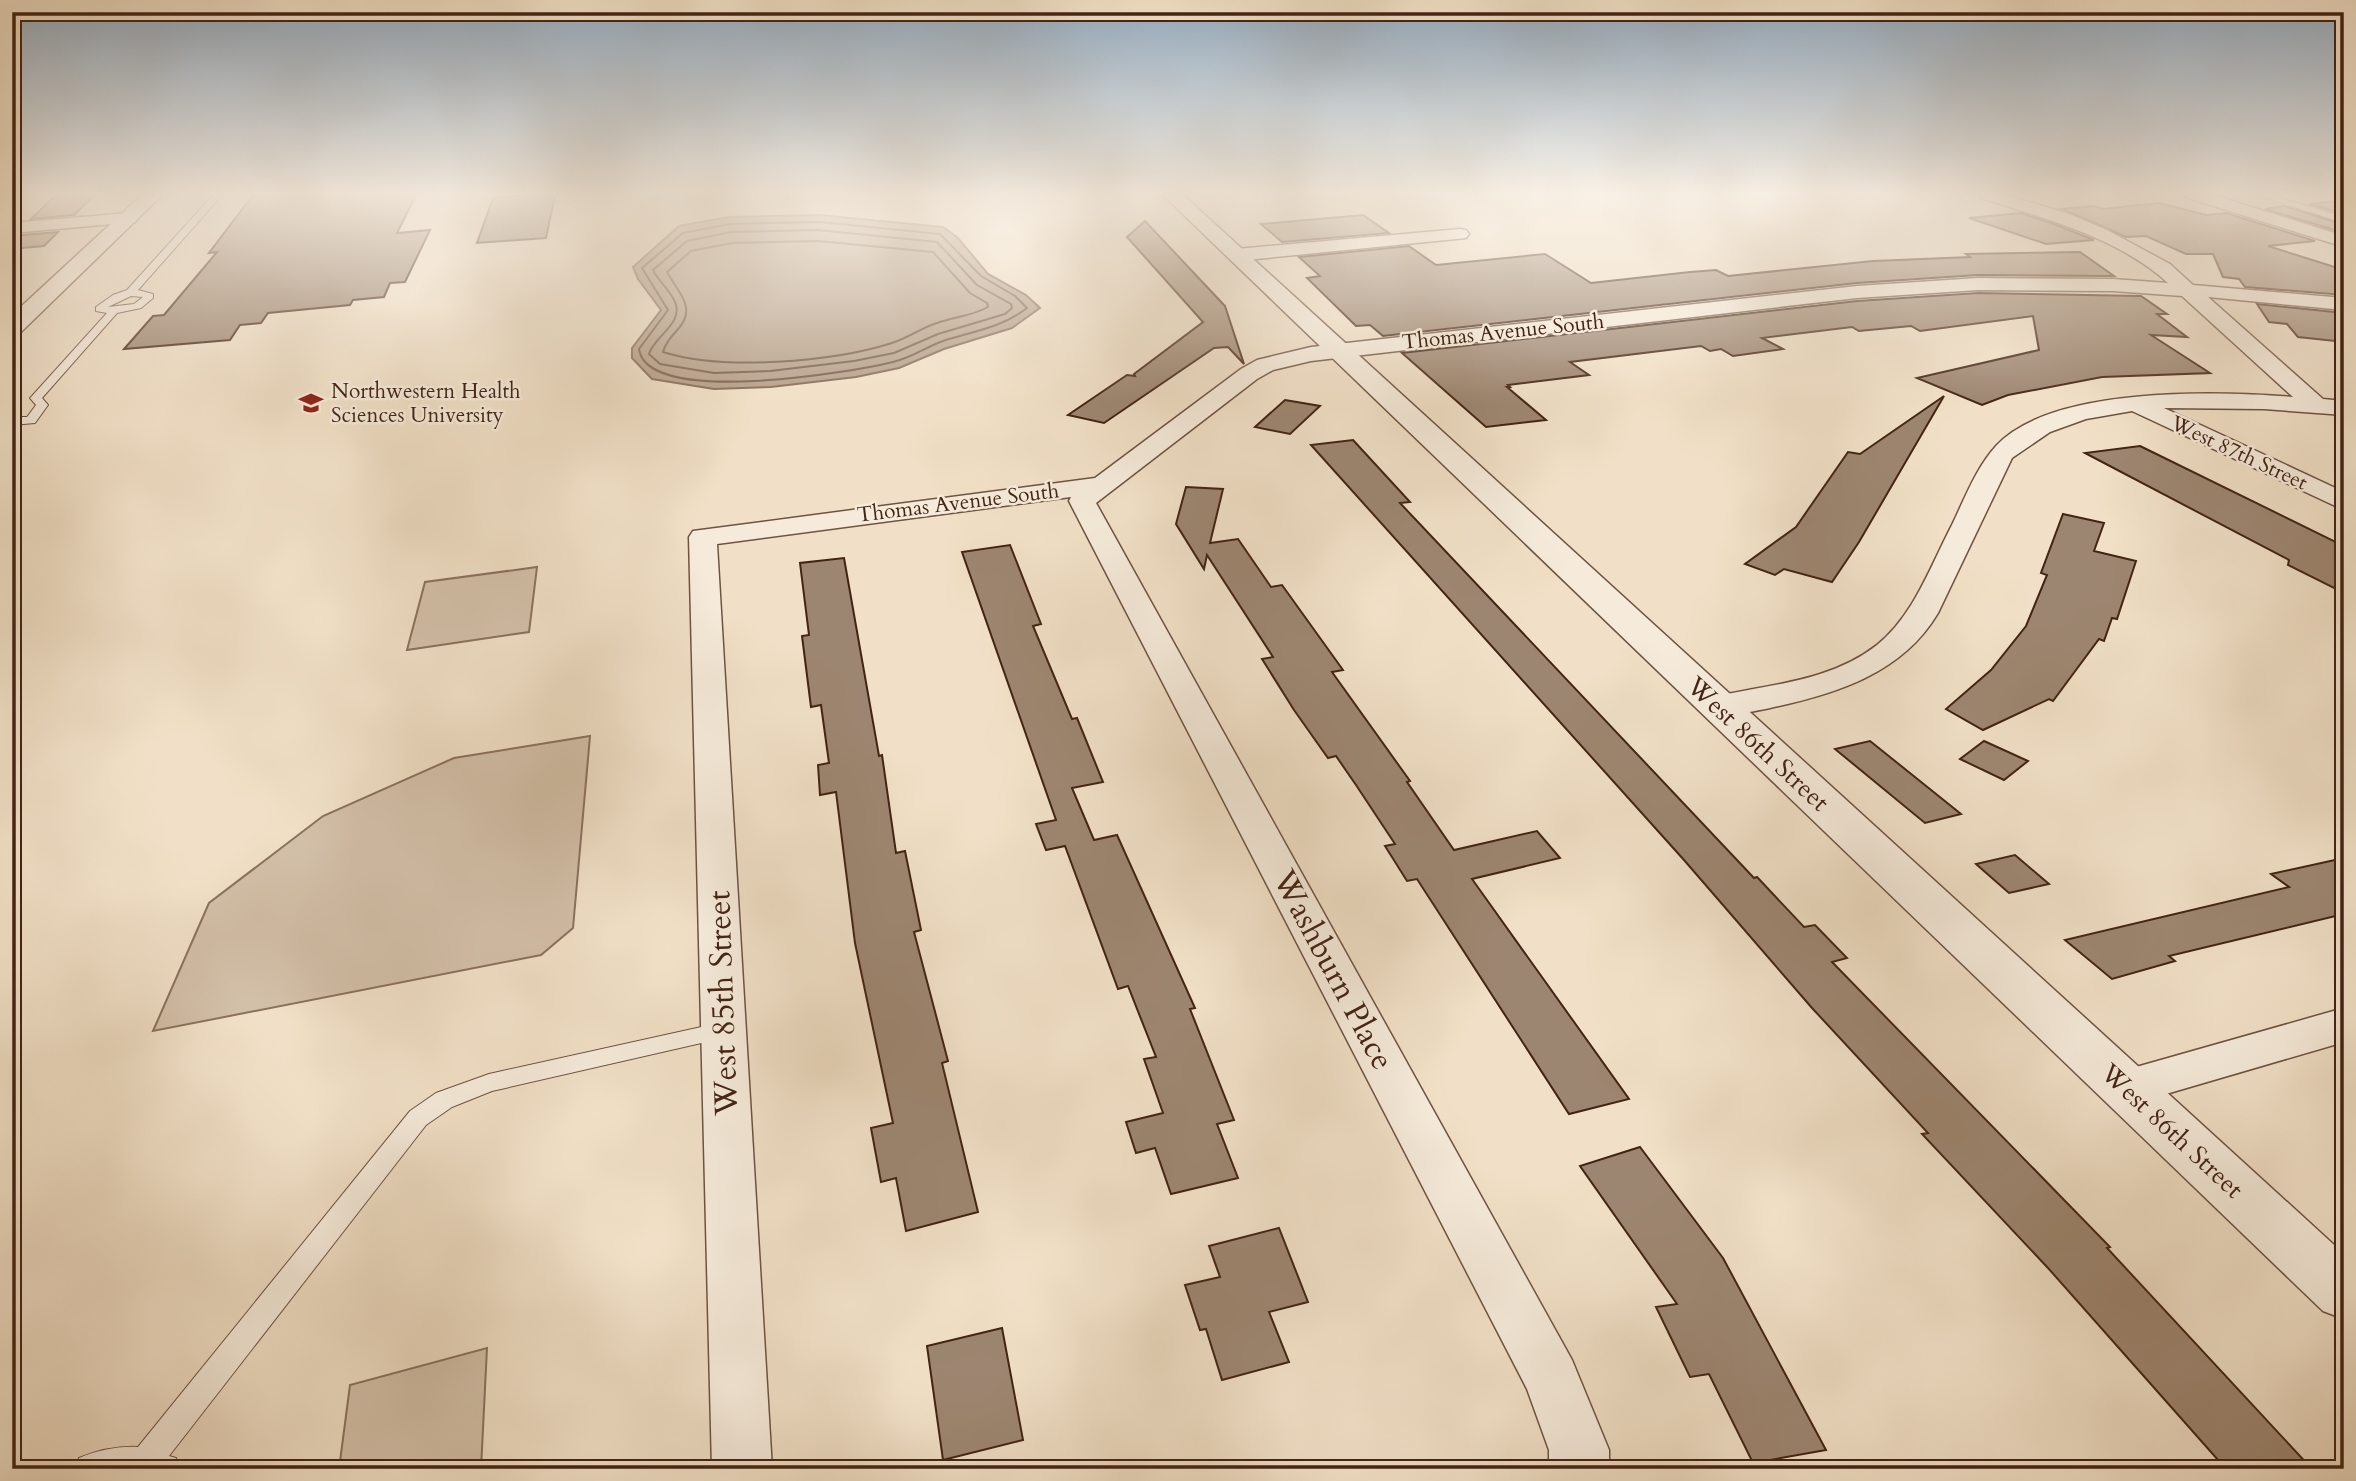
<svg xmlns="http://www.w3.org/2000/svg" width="2356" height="1481" font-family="Cardo,serif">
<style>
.green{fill:#d3c0a9;stroke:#8a725e;stroke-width:2}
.water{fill:#b6a08a;stroke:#886e5b;stroke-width:2}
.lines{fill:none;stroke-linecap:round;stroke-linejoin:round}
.shore{stroke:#7c624f;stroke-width:2}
.building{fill:#9d8671;stroke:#422414;stroke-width:2}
.service-casing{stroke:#6e5341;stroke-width:2}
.minor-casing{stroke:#6e5341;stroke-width:3}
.tertiary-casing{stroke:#6e5341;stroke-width:3}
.service{fill:#f6ebdb;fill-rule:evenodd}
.minor{fill:#f6ebdb;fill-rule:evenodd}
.tertiary{fill:#f6ebdb;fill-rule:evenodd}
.labels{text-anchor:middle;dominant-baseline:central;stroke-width:5;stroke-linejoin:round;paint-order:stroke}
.far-street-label{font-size:21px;fill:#422414;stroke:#f6ebdb}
.far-poi-label{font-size:21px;fill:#422414;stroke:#f6ebdb;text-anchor:start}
.street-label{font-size:26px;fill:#422414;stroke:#f6ebdb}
.near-street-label{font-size:32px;fill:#422414;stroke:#f6ebdb}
</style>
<rect width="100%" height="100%" fill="#f1e0c7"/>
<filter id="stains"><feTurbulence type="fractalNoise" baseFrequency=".00286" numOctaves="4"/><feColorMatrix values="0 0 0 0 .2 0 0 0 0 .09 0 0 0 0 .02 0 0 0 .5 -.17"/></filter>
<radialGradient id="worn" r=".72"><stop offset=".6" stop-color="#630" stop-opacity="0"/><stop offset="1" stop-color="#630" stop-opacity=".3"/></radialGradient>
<!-- green -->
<g class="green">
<polygon points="537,567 529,632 407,650 425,582"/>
<polygon points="590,736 573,928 541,955 153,1031 209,903 323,816 454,758"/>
<polygon points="487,1348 481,1469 339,1469 350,1385"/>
</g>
<!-- water -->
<polygon class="water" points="819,215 943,227 958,238 988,274 1026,295 1040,308 1012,328 944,349 899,368 856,377 771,387 714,389 652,379 632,358 632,348 661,310 638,279 633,267 679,226 729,217"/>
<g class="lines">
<!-- shore -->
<g class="shore">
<path d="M819,222L940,234L981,276L1015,296L1027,308C1001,328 974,331 943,341C926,347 911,358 893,362C853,372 647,407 639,349L668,310L642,268L683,233L730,224Z"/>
<path d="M818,230L937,242L977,285L1011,304L1012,308L1005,314L938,334L894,353L854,361L770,371L714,373L660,364L649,354C654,336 684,324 675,302C670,290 659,282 653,270L687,241L731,232Z"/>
<path d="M818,241L933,252L970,293L987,303L988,307C972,316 954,317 937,323C921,328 908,338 892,343C832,362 723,371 663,352C666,342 672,336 679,328C697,307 677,291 667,272L691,251L732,243Z"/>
</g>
</g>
<!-- building -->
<g class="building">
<polygon points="56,195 94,195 74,215 31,219"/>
<polygon points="253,195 416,195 397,233 430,230 405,282 390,283 384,297 353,300 350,305 268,313 261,323 240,325 230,340 124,349 153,316 164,315 217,252 209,253"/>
<polygon points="531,195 555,195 546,238 477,243 493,198"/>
<polygon points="2344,200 2344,214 2309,204"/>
<polygon points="2159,203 2207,215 2226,213 2315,241 2268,246 2344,270 2344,295 2245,287 2239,279 2223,277 2213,254 2186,254 2146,236 2126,237 2062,209 2094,206 2103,209"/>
<polygon points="2284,206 2344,225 2344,233 2265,209"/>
<polygon points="2021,213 2054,224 2094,240 2046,244 1969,218"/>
<polygon points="1363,215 1389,233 1282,242 1261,224"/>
<polygon points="1145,221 1225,306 1244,364 1228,347 1214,348 1104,423 1068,415 1127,375 1135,376 1134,374 1203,322 1127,237"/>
<polygon points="58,232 44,246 12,249 13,236"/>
<polygon points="1409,246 1436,265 1545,254 1591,283 1690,272 1716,270 1728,276 1873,261 1970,257 1966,254 2080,252 2114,276 1978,275 1857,283 1383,336 1370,325 1356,326 1307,278 1320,276 1299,257"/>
<polygon points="1978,293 2141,296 2167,314 2157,314 2187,337 2151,335 2210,373 2102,377 2008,395 1982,405 1917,378 2039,350 2033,316 1920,331 1911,326 1859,331 1852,327 1762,338 1783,349 1733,356 1721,349 1710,351 1701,346 1570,362 1589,375 1508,385 1510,387 1507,387 1546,420 1486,427 1402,353 1857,301"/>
<polygon points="2257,304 2344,313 2344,342 2298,337 2287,324 2269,322"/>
<polygon points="1944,396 1859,542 1832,582 1784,569 1775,575 1745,564 1796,527 1848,452 1860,454"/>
<polygon points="1285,400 1320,406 1290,434 1255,427"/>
<polygon points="1353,440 1410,502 1400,503 1754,878 1757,877 1804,927 1815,925 1847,958 1832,962 2110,1247 2107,1248 2312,1469 2226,1469 2048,1268 1922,1134 1928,1133 1812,1008 1684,860 1311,445"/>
<polygon points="2140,446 2344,546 2344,593 2288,565 2289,560 2085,453"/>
<polygon points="1186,487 1223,489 1210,543 1238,539 1271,587 1282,585 1343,670 1332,672 1410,781 1407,782 1454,850 1537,831 1560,858 1472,879 1629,1099 1569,1114 1417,879 1407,881 1385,846 1395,844 1356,785 1336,756 1328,758 1294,710 1262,659 1273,657 1207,555 1204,569 1176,524"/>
<polygon points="2063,514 2104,523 2094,551 2136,561 2117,619 2112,618 2104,641 2099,639 2053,701 2049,699 1983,730 1946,709 1991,670 2026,626 2047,575 2041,573"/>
<polygon points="1010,545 1041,624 1033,626 1072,719 1077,718 1103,782 1072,788 1094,840 1117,835 1195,1008 1190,1009 1234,1120 1217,1124 1238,1178 1171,1194 1155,1148 1136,1153 1126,1122 1163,1113 1144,1059 1156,1057 1128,986 1118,989 1065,846 1046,850 1036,824 1056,820 962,552"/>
<polygon points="844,558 879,756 882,755 896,853 905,851 921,930 914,932 948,1061 942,1063 978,1212 906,1231 896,1178 881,1182 871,1128 893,1123 855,943 836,792 820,795 818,765 829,763 821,705 811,707 802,636 809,635 800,563"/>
<polygon points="1870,741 1961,814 1925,823 1835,749"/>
<polygon points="1984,741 2028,761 2004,780 1960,759"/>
<polygon points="2015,855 2049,884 2009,893 1976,864"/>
<polygon points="2344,858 2344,914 2169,956 2175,961 2112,979 2065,940 2289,887 2271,874"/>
<polygon points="1640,1147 1723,1258 1826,1450 1753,1463 1709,1374 1690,1377 1656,1307 1677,1304 1580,1166"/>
<polygon points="1279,1228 1308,1302 1269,1312 1289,1362 1222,1380 1206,1329 1200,1330 1185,1285 1220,1277 1209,1246"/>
<polygon points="1002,1328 1023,1440 943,1460 927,1346"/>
</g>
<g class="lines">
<!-- service casing -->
<g class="service-casing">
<g id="service">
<path d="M213,195H222L138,290L153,294V298L141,308L117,313L42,398L48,405L35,423L12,425V417H27L36,405L30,398L32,396L107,313L96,311V307L113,295L127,290ZM131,296L143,297L134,304L108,307Z"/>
<polygon points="2257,195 2271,195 2344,217 2344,223"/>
<path d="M724,1022L732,1024L735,1030L732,1036L492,1091L452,1107L426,1125L169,1456L176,1458L180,1469H75L79,1458C99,1450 117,1446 138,1447L410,1111L436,1093L489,1074Z"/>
</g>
</g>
<!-- minor casing -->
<g class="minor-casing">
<g id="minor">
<path d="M1979,195H2006L2069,214L2107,230L2170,264L2193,285L2344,298V310L2208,297L2323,399L2344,401V415L2264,409L2164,408L2344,492V510L2132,411L2086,419L2050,432L2012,458L1938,613C1902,674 1835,694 1770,708C1749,712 1726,718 1706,713L1701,706L1706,699C1764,684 1827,684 1877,645C1914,615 1930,567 1952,525C1965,498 1976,468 1996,446C2051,386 2217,391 2293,397L2182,296L2113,291L1978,290L1857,298L1311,361L1273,370L1257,379L1096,503L1572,1360L1609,1450V1469H1549V1450L1527,1389L1069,501L1071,497L717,544L772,1469H712L689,537L693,531L1095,478L1241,369L1257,360L1311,347L1857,286L1978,278L2113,279L2168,283C2119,238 2044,218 1981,198Z"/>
<polygon points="2186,195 2213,195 2344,236 2344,247 2188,198"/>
<polygon points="129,213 135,214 138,218 135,222 12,233 12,223"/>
<polygon points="1460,229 1466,230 1469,234 1466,238 1236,261 1227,255 1236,249"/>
<polygon points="2344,1008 2344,1042 2125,1106 2108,1101 2102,1088 2108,1075"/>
</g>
</g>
<!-- tertiary casing -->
<g class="tertiary-casing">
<g id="tertiary">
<polygon points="142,195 162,195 20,333 12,335 12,315"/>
<polygon points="1163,195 1183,195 2344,1254 2344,1319 2323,1311"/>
</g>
</g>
<!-- service -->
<use href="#service" class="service"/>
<!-- minor -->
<use href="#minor" class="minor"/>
<!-- tertiary -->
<use href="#tertiary" class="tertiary"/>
</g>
<!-- sky -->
<linearGradient id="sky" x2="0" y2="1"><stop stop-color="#94acc2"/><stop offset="0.48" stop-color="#f9f1e6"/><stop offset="1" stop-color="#f9f1e6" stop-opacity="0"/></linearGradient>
<rect width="2356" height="403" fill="url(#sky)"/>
<!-- icons -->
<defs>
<g id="university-bare" transform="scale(1.89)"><path d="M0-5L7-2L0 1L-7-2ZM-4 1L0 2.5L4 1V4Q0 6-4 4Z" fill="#8f2418" stroke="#f6ebdb" stroke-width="2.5" paint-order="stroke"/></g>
</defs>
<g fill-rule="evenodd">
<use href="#university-bare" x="311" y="403"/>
</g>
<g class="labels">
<!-- far-street labels -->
<g class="far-street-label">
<text transform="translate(1503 332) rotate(-6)">Thomas Avenue South</text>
<text transform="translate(2239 453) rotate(25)">West 87th Street</text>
<text transform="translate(958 503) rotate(-7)">Thomas Avenue South</text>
</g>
<!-- far-poi labels -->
<g class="far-poi-label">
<text x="331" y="391">Northwestern Health<tspan x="331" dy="24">Sciences University</tspan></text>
</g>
<!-- street labels -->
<g class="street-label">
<text transform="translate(1758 744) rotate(43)">West 86th Street</text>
<text transform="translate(2172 1131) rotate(43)">West 86th Street</text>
</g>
<!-- near-street labels -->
<g class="near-street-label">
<text transform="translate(1333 970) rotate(62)">Washburn Place</text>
<text transform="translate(723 1003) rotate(-92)">West 85th Street</text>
</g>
</g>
<!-- margin -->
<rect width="2356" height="1481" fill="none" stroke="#f1e0c7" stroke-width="42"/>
<rect x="14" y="14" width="2328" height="1453" fill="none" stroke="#422414" stroke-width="3.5"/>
<rect x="21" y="21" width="2314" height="1439" fill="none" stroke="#422414" stroke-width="2"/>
<rect width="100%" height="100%" filter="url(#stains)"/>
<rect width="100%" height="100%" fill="url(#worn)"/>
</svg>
